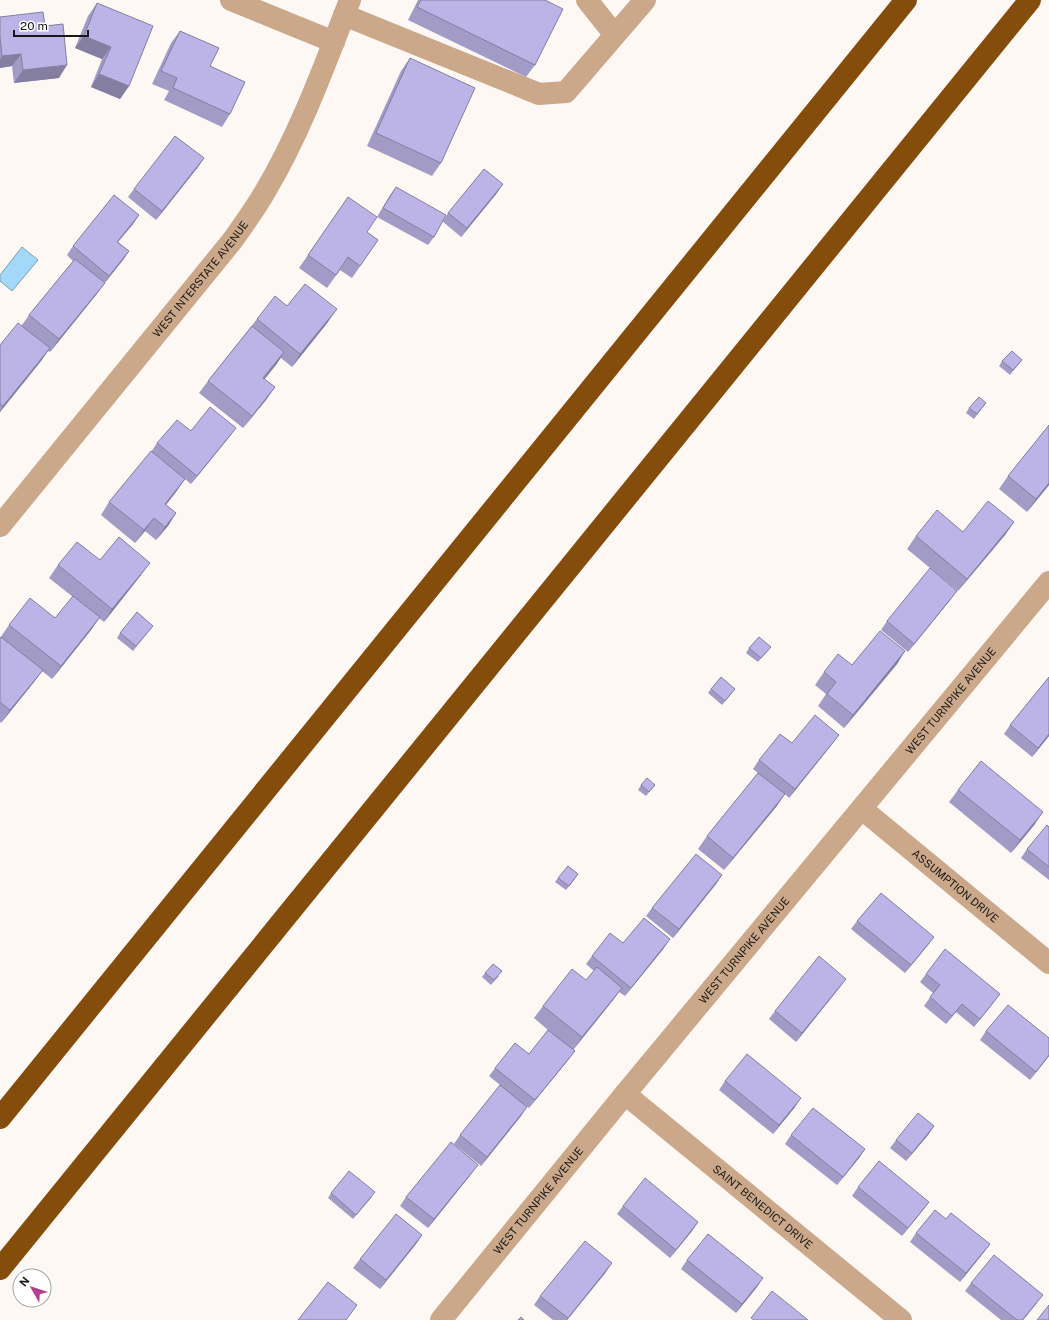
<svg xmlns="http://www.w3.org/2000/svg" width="1049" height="1320" font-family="'Public Sans',sans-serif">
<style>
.water{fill:#a4d8f9;stroke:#7b9eb5}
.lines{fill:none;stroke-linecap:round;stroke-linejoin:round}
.minor{stroke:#cba88a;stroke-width:22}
.highway{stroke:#854d0c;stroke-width:22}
.wall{fill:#a29bc6}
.shaded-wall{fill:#847ea1}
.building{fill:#bcb4e6;stroke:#847ea1}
.labels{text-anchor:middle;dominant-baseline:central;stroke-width:3.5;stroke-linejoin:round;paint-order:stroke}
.street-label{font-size:11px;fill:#1a1816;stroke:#fff}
</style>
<rect width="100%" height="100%" fill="#fef8f5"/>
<!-- water -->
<polygon class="water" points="22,247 38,260 12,291 0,281 0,275"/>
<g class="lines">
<!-- minor -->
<g class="minor">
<polyline points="231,0 334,42"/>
<polyline points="587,0 614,34"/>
<polyline points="344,15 539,94 566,92 645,0"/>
<path id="s1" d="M0,526L232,241C244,224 256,208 266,190C301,131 325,64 350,0"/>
<path id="s2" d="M862,809L1049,963"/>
<path id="s3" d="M625,1094L901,1320"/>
<path id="s4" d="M441,1320L625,1094L1049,582"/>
</g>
<!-- highway -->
<g class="highway">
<polyline points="0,1118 906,0"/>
<polyline points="0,1269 1030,0"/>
</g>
</g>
<!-- wall -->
<g class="wall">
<polygon points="418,0 545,0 535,65 526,77 408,20"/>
<polygon points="97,3 129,86 120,99 91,87 102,59 75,48 88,16"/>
<polygon points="0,17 45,26 59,78 14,83 12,66 0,68"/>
<polygon points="180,31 210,66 230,114 222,127 164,100 169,91 152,84 171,43"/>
<polygon points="410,58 441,163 432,176 367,146 401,71"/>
<polygon points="204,158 198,167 156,220 128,197 134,189"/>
<polygon points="396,187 443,221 448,213 497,193 461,237 442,221 434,237 428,245 377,217 390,195"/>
<polygon points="348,197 367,232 378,240 352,278 340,270 327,288 299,268"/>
<polygon points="139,215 133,224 118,242 129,251 123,260 103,285 96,295 50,352 48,351 41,361 0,412 0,345 22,325 29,315 73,261 67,255 73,246"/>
<polygon points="287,306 328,322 292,367 281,358 264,379 275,387 266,400 243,428 199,393 208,381 250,328 257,319"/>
<polygon points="1022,360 1010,375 999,366 1002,361"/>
<polygon points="986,403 974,419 966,413 969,408"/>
<polygon points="1049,425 1049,485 1027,512 999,489 1008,476"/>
<polygon points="236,428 230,436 191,484 185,479 176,492 166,505 176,513 168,526 156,540 145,531 135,543 101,515 109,502 151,452 157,443 191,431"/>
<polygon points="1014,522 1005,535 958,591 907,549 916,536 963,532"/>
<polygon points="100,560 141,575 104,622 99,618 91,630 52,679 42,671 34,682 1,723 0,722 0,638 9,625 55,618 73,597 49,578 58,565"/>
<polygon points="951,599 908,652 881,630 887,621"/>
<polygon points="153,626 133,651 117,638 120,633"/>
<polygon points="771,647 758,662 746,653 749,648"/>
<polygon points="905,651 897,664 844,728 818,706 826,694 815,685 824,672"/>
<polygon points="1049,677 1049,736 1032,757 1004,734 1010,725"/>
<polygon points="711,689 732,693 722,705 708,693"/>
<polygon points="792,743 833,743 789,798 785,794 776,807 724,870 698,849 707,836 758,773 753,769 759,760"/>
<polygon points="641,785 655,785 646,796 638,790"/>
<polygon points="958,790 1035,824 1011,853 949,802"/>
<polygon points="1049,827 1049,880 1021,858 1027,849"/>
<polygon points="722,875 716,884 673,938 646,916 652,908"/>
<polygon points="558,878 575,879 566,890 555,882"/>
<polygon points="857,921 928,945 905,973 851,929"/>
<polygon points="623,943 664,948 625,996 619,992 613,1000 573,1050 569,1059 529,1108 522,1103 521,1116 481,1166 454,1144 460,1135 500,1085 489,1076 495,1068 529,1054 548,1030 534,1018 543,1006 586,980 594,971 586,964 592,956"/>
<polygon points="485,973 499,976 491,985 482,977"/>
<polygon points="926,974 994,1002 974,1027 956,1012 946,1024 924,1006 933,993 920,982"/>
<polygon points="840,987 796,1042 769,1019 775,1011"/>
<polygon points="986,1031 1049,1056 1030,1080 980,1040"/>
<polygon points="725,1081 795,1107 773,1134 719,1090"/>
<polygon points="934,1126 928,1135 906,1161 890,1148 896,1140"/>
<polygon points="791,1135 865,1149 859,1158 837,1185 785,1144"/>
<polygon points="472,1173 428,1228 400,1206 406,1197"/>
<polygon points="858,1187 929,1202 923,1210 902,1236 852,1196"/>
<polygon points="331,1193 372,1197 353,1219 328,1198"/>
<polygon points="623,1206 698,1222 692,1231 670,1258 617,1214"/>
<polygon points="946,1219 990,1244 984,1252 960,1282 910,1242 916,1233"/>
<polygon points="422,1235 416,1244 380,1289 353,1268 360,1259"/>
<polygon points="687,1260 757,1287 736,1313 681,1269"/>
<polygon points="606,1272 567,1320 553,1320 534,1305 540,1296"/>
<polygon points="971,1283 1037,1303 1023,1320 1001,1320 965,1291"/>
</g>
<!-- shaded-wall -->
<g class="shaded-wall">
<polygon points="84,36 111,47 102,59 75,48"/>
<polygon points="21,54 12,66 0,68 0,59 2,56"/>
<polygon points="67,65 59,78 14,83 23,70"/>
<polygon points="99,74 129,86 120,99 91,87"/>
<polygon points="204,158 198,167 156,220 162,211"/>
<polygon points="503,184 497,193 461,237 467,228"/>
<polygon points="139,215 133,224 111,250 117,242"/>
<polygon points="129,251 123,260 103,285 109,276"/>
<polygon points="105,283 96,295 50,352 59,339"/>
<polygon points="337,309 328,322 292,367 300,354"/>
<polygon points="50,348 41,361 0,412 0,411 3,406"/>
<polygon points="284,352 276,365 255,391 263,378"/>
<polygon points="275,387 266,400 243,428 252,416"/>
<polygon points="236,428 230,436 191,484 197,476"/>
<polygon points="185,479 176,492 156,517 165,504"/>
<polygon points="1049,483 1049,485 1027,512 1036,499"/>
<polygon points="176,513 168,526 156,540 165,527"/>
<polygon points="154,518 145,531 135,543 144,530"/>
<polygon points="1014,522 1005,535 958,591 967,579"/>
<polygon points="150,563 141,575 104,622 112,609"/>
<polygon points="957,591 951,599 908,652 914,644"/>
<polygon points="100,617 91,630 52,679 61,666"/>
<polygon points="905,651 897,664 844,728 853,715"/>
<polygon points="43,670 34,682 1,723 10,710"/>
<polygon points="1049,734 1049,736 1032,757 1038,748"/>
<polygon points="839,735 833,743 789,798 795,789"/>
<polygon points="785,794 776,807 724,870 733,858"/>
<polygon points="1043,812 1035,824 1011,853 1020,840"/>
<polygon points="722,875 716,884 673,938 679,929"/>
<polygon points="934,937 928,945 905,973 911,965"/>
<polygon points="670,939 664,948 625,996 631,988"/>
<polygon points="846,979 840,987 796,1042 802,1033"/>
<polygon points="622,988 613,1000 573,1050 582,1037"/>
<polygon points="1000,994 994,1002 974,1027 980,1019"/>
<polygon points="962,1004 956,1012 946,1024 952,1016"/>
<polygon points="575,1051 569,1059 529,1108 535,1100"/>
<polygon points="1049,1055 1049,1056 1030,1080 1036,1072"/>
<polygon points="801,1098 795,1107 773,1134 779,1125"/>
<polygon points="527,1107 521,1116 481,1166 487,1157"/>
<polygon points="934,1126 928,1135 906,1161 912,1153"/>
<polygon points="865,1149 859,1158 837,1185 843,1177"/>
<polygon points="478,1165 472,1173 428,1228 434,1219"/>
<polygon points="929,1202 923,1210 902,1236 908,1228"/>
<polygon points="698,1222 692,1231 670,1258 676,1250"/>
<polygon points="422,1235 416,1244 380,1289 386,1280"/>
<polygon points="990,1244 984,1252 960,1282 966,1273"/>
<polygon points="612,1263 606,1272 567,1320 566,1320"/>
<polygon points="763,1278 757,1287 736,1313 742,1304"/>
<polygon points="1043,1295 1023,1320 1022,1320"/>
</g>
<!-- building -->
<g class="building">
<polygon points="421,0 545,0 563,9 535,65 417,7"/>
<polygon points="97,3 153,26 129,86 99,74 111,47 84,36"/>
<polygon points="43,12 45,26 63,24 67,65 23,70 21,54 2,56 0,36 0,17"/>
<polygon points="180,31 219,48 210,66 245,82 230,114 173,88 177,78 161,71"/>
<polygon points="410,58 475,88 441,163 376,133"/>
<polygon points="175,136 204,158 162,211 134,189"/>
<polygon points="484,169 503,184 467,228 448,213"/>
<polygon points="396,187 446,215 434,237 383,208"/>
<polygon points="114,195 139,215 117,242 129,251 109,276 73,246"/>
<polygon points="348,197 377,217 367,232 378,240 360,266 348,257 336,275 308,255"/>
<polygon points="75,259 105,283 59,339 29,315"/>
<polygon points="305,284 337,309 300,354 257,319 275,296 287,306"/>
<polygon points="18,323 50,348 3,406 0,404 0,345"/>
<polygon points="252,326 284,352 263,378 275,387 252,416 208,381"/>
<polygon points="1012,351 1022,360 1013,370 1002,361"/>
<polygon points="979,397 986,403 977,414 969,408"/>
<polygon points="210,407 236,428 197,476 157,443 177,420 191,431"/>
<polygon points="1049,425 1049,483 1036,499 1008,476"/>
<polygon points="151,451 185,479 165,504 176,513 165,527 154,518 144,530 109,502"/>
<polygon points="988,501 1014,522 967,579 916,536 937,510 963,532"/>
<polygon points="119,537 150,563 112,609 58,565 77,542 100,560"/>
<polygon points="930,568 957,591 914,644 887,621"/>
<polygon points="73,596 100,617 61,666 9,625 30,598 55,618"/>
<polygon points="137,612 153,626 136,646 120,633"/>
<polygon points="880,631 905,651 853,715 827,694 836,682 824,672 838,654 852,665"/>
<polygon points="1,637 43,670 10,710 0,702 0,638"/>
<polygon points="759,637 771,647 761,658 749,648"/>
<polygon points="721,677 735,689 725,701 711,689"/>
<polygon points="1049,677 1049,734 1038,748 1010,725"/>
<polygon points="815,715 839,735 795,789 759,760 780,734 792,743"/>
<polygon points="981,761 1043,812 1020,840 958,790"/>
<polygon points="758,773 785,794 733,858 707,836"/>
<polygon points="647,778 655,785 649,792 641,785"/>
<polygon points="1047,825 1049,827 1049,867 1027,849"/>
<polygon points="696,854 722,875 679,929 652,908"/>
<polygon points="568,866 578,874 569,886 558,878"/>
<polygon points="881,893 934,937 911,965 857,921"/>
<polygon points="644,918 670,939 631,988 592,956 610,933 623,943"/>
<polygon points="945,949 1000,994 980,1019 962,1004 952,1016 930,997 940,985 926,974"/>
<polygon points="819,956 846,979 802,1033 775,1011"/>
<polygon points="493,964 502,971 494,980 485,973"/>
<polygon points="597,967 622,988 582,1037 543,1006 572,969 586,980"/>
<polygon points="1008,1005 1049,1038 1049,1055 1036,1072 986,1031"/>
<polygon points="548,1030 575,1051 535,1100 495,1068 515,1043 529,1054"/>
<polygon points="747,1054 801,1098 779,1125 725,1081"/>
<polygon points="500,1085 527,1107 487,1157 460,1135"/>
<polygon points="813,1108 865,1149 843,1177 791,1135"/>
<polygon points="918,1113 934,1126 912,1153 896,1140"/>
<polygon points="451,1142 478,1165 434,1219 406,1197"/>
<polygon points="879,1161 929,1202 908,1228 858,1187"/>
<polygon points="349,1171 375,1192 356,1215 331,1193"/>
<polygon points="645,1178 698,1222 676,1250 623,1206"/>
<polygon points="935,1210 946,1219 951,1213 990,1244 966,1273 916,1233"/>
<polygon points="396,1214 422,1235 386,1280 360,1259"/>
<polygon points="708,1234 763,1278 742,1304 687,1260"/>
<polygon points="585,1241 612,1263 568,1318 540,1296"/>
<polygon points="994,1255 1043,1295 1022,1320 1017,1320 971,1283"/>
<polygon points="328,1282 357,1305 346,1320 298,1320"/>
<polygon points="772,1291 808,1320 754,1320 751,1318"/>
<polygon points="1049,1305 1049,1320 1037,1320"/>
<polygon points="521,1317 524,1320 518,1320"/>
</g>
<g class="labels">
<!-- street labels -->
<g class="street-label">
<text stroke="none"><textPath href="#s1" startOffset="318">WEST INTERSTATE AVENUE</textPath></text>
<text stroke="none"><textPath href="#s4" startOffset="802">WEST TURNPIKE AVENUE</textPath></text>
<text stroke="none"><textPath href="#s2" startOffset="121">ASSUMPTION DRIVE</textPath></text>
<text stroke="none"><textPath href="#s4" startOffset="478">WEST TURNPIKE AVENUE</textPath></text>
<text stroke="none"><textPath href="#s4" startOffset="154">WEST TURNPIKE AVENUE</textPath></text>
<text stroke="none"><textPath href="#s3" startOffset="178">SAINT BENEDICT DRIVE</textPath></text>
</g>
</g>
<!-- north arrow -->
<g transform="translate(32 1288) rotate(309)"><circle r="19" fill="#ffffff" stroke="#a3a3a2"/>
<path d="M0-3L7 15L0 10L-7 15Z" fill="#b53c90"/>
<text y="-6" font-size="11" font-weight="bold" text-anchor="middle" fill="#1a1816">N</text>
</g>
<!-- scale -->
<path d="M14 30v6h74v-6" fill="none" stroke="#1a1816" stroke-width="2"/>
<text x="20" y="30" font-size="12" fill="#1a1816" stroke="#ffffff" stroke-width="3" paint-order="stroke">20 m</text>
</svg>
